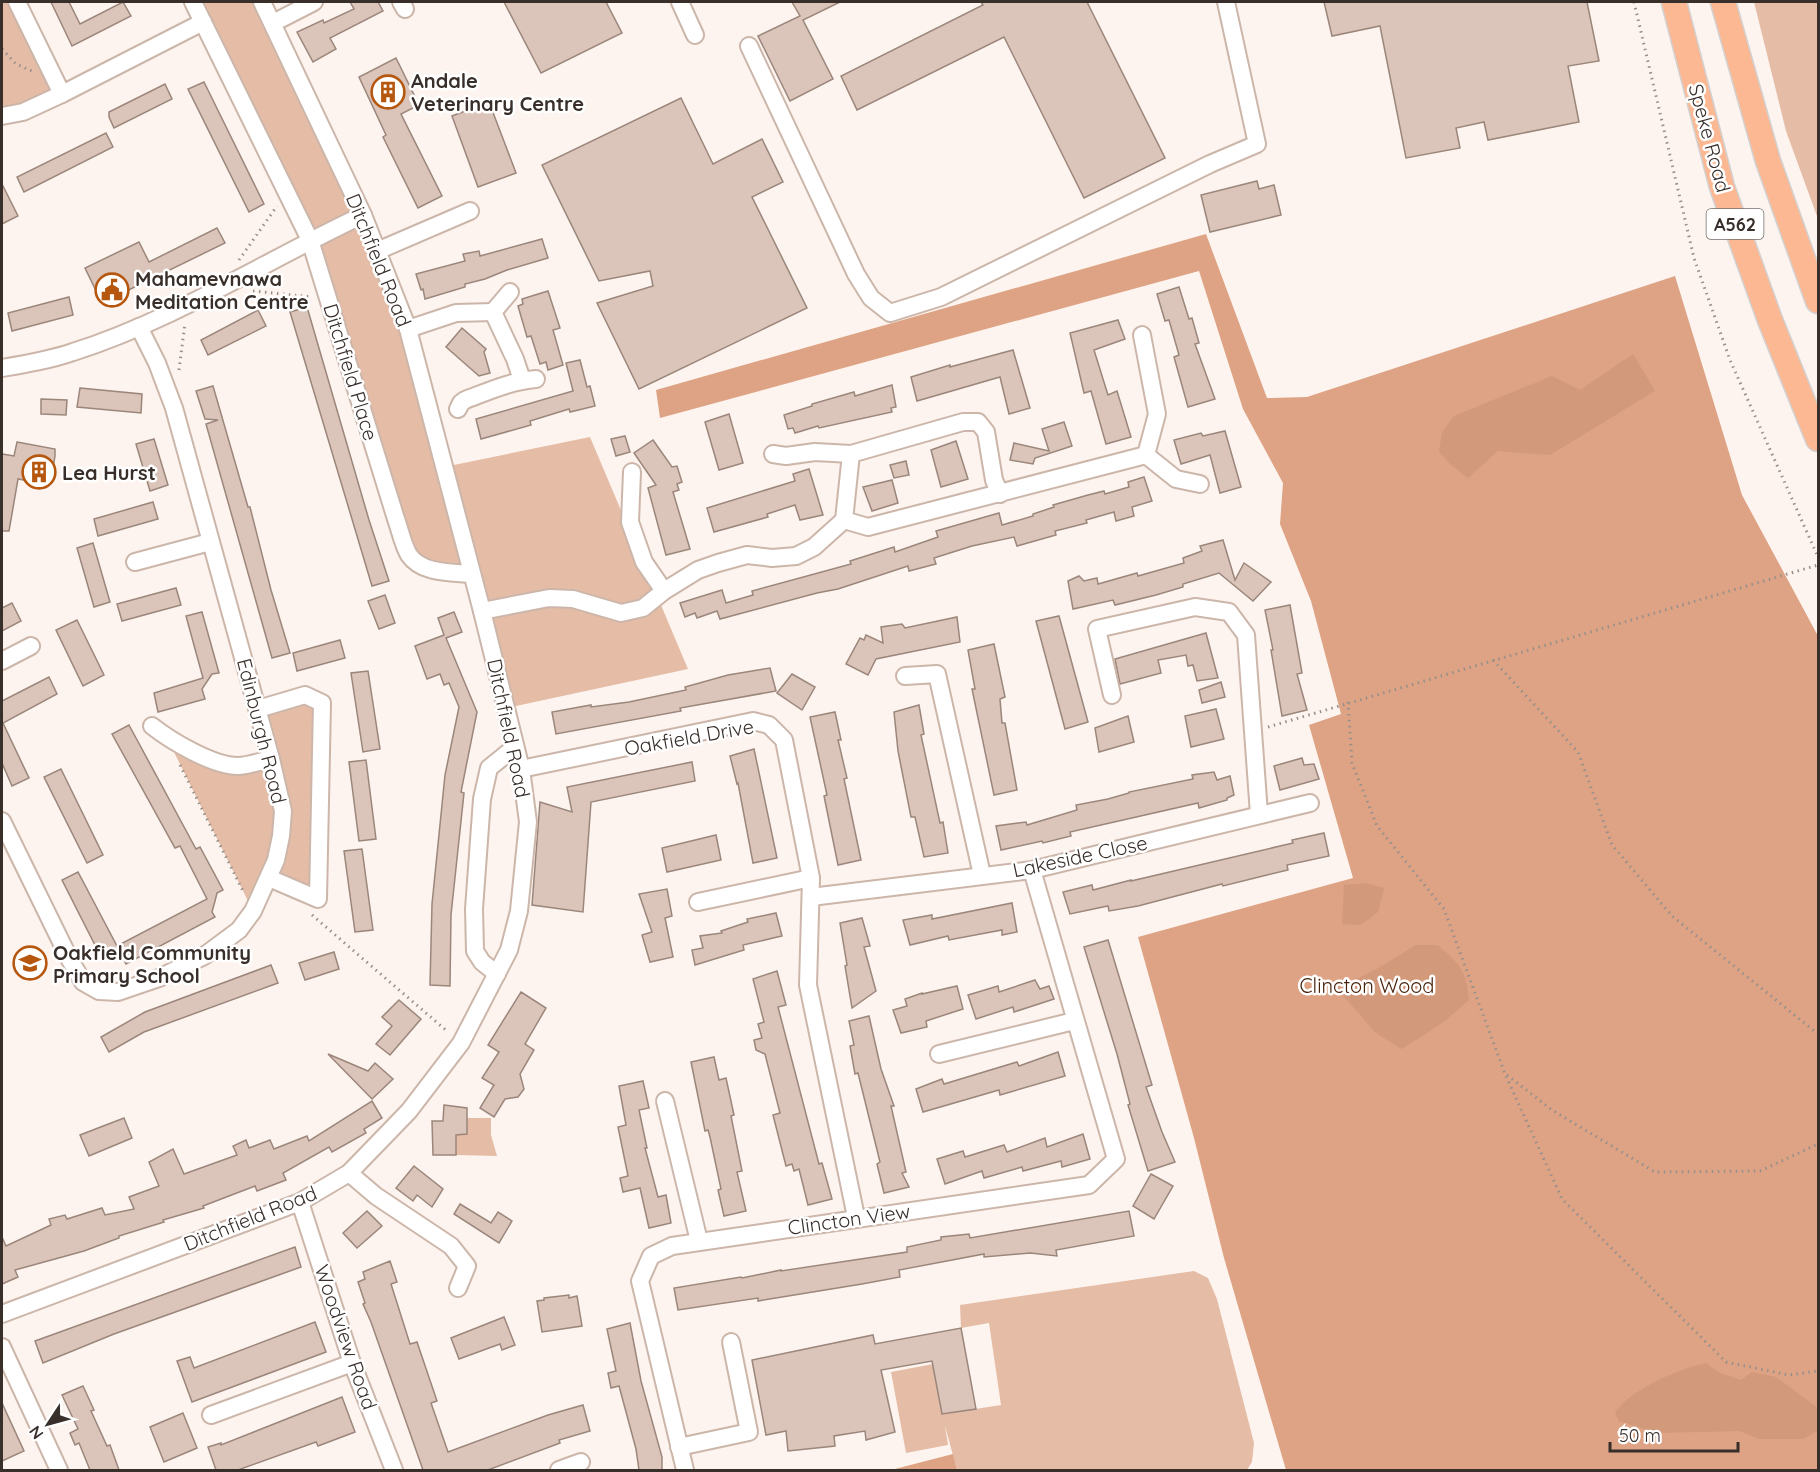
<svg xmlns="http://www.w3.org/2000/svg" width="1820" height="1472" font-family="Quicksand,sans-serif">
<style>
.green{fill:#e5bda7}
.forest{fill:#dda384}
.water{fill:#d2997a}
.building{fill:#dbc4b9;stroke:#9b867b;stroke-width:1.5}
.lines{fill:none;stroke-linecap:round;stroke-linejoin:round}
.minor-casing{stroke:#ccb6aa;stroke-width:20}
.highway-casing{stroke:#d3d1d0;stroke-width:27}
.path{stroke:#988f8b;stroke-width:3;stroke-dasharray:1.5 4.5;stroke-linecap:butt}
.minor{stroke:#fff;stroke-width:16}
.highway{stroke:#fcb893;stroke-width:24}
.labels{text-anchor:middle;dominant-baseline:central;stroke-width:5;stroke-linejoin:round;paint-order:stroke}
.shield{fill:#fff;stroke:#746d6b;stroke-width:1.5}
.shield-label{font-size:18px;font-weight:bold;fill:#382f2b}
.poi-label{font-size:20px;font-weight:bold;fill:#382f2b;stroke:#fff;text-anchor:start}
.street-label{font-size:20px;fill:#382f2b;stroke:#fff}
.park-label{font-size:20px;fill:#48230b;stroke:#fff}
</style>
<rect width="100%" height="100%" fill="#fdf4ef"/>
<!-- green -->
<g class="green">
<polygon points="2,2 17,2 62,94 2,116"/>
<polygon points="189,2 258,2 363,215 444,467 590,437 688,669 507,708 471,574 420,566 310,240"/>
<polygon points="1754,2 1818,2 1818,219 1786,131"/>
<polygon points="305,695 322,703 318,899 269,878 253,911 167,738 207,758 271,759 258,709"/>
<polygon points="467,1118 491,1118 491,1135 497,1156 456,1155 456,1135 467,1134"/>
<polygon points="1194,1271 1208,1278 1217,1299 1254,1443 1252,1462 1247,1470 957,1470 945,1426 948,1445 906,1453 891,1372 933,1364 943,1414 1001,1405 989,1323 961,1328 960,1305"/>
</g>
<!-- forest -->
<g class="forest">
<polygon points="1206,234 1267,398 1307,397 1675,276 1742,495 1818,636 1818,1470 1286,1470 1224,1258 1194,1138 1138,937 1353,878 1309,725 1341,714 1311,601 1280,524 1283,483 1243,409 1199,271 660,418 656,390"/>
<polygon points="953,1454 957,1470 891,1470"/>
</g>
<!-- water -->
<g class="water">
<polygon points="1633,354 1655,391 1550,455 1498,451 1468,478 1451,465 1439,452 1442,432 1454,416 1552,376 1580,390"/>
<polygon points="1366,883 1384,888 1378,912 1361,925 1342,924 1344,885"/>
<path d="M1416,945H1438C1460,965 1466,969 1469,1000L1445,1021L1402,1049L1376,1033L1337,989L1380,967Z"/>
<path d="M1706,1363L1720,1373L1741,1380L1752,1372L1776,1377L1818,1408L1817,1431L1803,1439H1759L1740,1431L1657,1433L1619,1421L1615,1413C1628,1391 1680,1368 1706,1363Z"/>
</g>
<!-- building -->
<g class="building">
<polygon points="51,2 69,2 80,24 123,2 131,16 72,46"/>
<polygon points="350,2 378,2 383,11 330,38 336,49 313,62 297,32 323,20 324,23 354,9"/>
<polygon points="504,2 606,2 622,33 541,73"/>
<polygon points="792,2 840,2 803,20 833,79 790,101 758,36 800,16"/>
<polygon points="981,2 1087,2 1165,158 1084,198 1004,37 857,110 841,76 983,5"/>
<polygon points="1324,2 1587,2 1599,61 1568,66 1579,122 1488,140 1484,122 1456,128 1460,148 1406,158 1380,26 1332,36"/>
<polygon points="396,58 419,105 401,114 442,196 418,208 383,137 386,135 359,77"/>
<polygon points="204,82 264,204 249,212 188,89"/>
<polygon points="165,84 172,99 114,128 109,117 109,112"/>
<polygon points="681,98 713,164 762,139 783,182 752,197 807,308 639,389 597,303 653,286 650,271 599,281 542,165"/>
<polygon points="489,102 516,173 478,187 452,116"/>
<polygon points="106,133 113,147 24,192 17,177"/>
<polygon points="1257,181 1259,189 1274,185 1281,215 1210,232 1201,195"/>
<polygon points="2,184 18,216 2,224"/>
<polygon points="217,228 225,243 102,303 85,268 139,242 149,262"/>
<polygon points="542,239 548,258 507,270 485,279 465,284 465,287 425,299 423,289 421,290 416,274 465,261 463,254 479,251 480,256"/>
<polygon points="1179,287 1189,319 1192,318 1199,343 1195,344 1215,399 1188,407 1174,357 1179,355 1169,320 1165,321 1157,294"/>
<polygon points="548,291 560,328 553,330 563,365 548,370 546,362 540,364 531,336 527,337 518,306 523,304 522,299"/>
<polygon points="69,297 73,315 12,331 8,313"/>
<polygon points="307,307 369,520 389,581 372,586 290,312"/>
<polygon points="258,310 266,326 208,355 201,340"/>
<polygon points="1118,320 1125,339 1094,350 1108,395 1117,391 1131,437 1106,444 1091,391 1084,393 1070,333"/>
<polygon points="462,328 486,349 484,352 490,373 479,376 446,347"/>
<polygon points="1013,350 1030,408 1009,414 1000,377 917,401 911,377 950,365 950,367"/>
<polygon points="580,360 587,387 590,386 595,406 570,412 569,409 530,421 531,425 481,439 476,419 573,391 566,363"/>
<polygon points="892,385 896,407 891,408 892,412 819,428 818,426 795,433 793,428 788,429 784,415 812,406 812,404 854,392 855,396"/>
<polygon points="213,386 248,507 250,507 271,590 290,653 272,658 206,424 218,420 205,419 196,391"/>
<polygon points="80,388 142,394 141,413 77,407"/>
<polygon points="41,399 67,400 66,415 41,414"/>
<polygon points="729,414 743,463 719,470 705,422"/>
<polygon points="1064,422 1072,446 1035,458 1033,464 1010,460 1014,443 1049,451 1042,429"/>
<polygon points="1225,431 1241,487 1220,493 1210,455 1181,464 1174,440 1201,433 1203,436"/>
<polygon points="625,436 630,452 616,456 611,439"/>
<polygon points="154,439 168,485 150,491 136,444"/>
<polygon points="653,440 672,467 677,466 682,482 677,484 679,490 673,492 690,549 666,555 648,488 656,485 634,453"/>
<polygon points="956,441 968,479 941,487 931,450"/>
<polygon points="17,442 55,449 55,456 52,474 47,473 45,484 18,479 9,531 2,531 2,454 14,456"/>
<polygon points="906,461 909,475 894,478 890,465"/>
<polygon points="809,469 823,515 800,520 795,505 767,514 768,517 714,532 707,508 795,481 793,474"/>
<polygon points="1144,477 1152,501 1132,507 1134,516 1116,521 1114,512 1086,520 1087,523 1055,531 1056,535 1017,546 1014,537 972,546 934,558 936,564 909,571 908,566 838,589 817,593 720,619 717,611 697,618 695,613 685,617 680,603 722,590 726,603 753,595 752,591 851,564 850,561 894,547 895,552 938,537 936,531 999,513 1002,525 1033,516 1033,514 1054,507 1053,505 1088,495 1104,491 1105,494 1129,487 1128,482"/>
<polygon points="892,480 898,503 872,511 863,487"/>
<polygon points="153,502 158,519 98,536 94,519"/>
<polygon points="1223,540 1235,580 1244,563 1271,582 1253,601 1219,573 1183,584 1183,587 1156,595 1115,605 1113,600 1073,609 1068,581 1079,576 1084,581 1097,578 1098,584 1137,573 1138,576 1184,563 1183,558 1202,551 1200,546"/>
<polygon points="93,543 110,602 94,607 77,548"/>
<polygon points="176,588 181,605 122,621 117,604"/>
<polygon points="385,595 395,623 379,629 368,601"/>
<polygon points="12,603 21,621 2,631 2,608"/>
<polygon points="1290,605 1302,673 1297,674 1307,710 1282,716 1271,650 1273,650 1265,610"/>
<polygon points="202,612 219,673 212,674 202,689 205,699 158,712 154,693 203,678 186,616"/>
<polygon points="454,612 462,632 446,638 477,712 461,792 464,793 451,915 450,986 430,985 432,904 445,775 459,707 449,683 444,685 440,674 427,679 415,646 444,635 438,618"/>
<polygon points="1059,616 1088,722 1065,729 1036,621"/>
<polygon points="957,617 960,642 876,659 868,675 846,664 860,638 864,640 866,635 883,643 881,627 902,624 905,628"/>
<polygon points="77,620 104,675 83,686 56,630"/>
<polygon points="1206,633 1218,678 1197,681 1193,665 1188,666 1186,655 1158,660 1161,673 1120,684 1115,659"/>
<polygon points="340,640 345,658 297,671 293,653"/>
<polygon points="994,644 1005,697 1000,699 1002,723 1005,723 1017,790 994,795 972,689 975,689 968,650"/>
<polygon points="770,668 776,691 680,708 681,711 556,734 552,712 591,705 591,707 629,702 686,690 685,687 728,675"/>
<polygon points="368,671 380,749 363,752 351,673"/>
<polygon points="792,674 815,687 802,710 777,693"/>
<polygon points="49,677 57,694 3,723 29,778 12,786 2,763 2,701"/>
<polygon points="1221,682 1225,697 1202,703 1199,690"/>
<polygon points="919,705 924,734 921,735 940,823 943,822 948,853 924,857 915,817 911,817 898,751 894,712"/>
<polygon points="1216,709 1224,739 1191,747 1185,716"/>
<polygon points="835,712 841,740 838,740 847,778 844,779 861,860 838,865 824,796 827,795 810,717"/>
<polygon points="1128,716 1134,742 1099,752 1095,728"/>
<polygon points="129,725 196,849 200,847 223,890 217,893 215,901 212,912 215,917 126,964 122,956 114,953 107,951 100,955 62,880 78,872 117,946 207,899 180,846 175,848 112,734"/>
<polygon points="754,749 777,858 753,863 738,783 737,784 730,756"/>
<polygon points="1302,758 1304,765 1314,764 1319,779 1280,790 1274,766"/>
<polygon points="366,760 376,839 359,841 349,762"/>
<polygon points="692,762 695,781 591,802 583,912 532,905 540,802 572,812 567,787"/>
<polygon points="61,769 103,855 87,863 44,777"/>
<polygon points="1214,772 1217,780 1230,776 1234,795 1227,798 1227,800 1199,808 1198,803 1070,832 1071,836 1043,843 1042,841 1001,850 996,826 1026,822 1027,825 1077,810 1076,805 1108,799 1129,793 1129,792 1193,779 1192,775"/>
<polygon points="1324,833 1329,856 1287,865 1288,870 1263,876 1223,886 1222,884 1138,906 1109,911 1108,906 1070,914 1063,892 1092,885 1093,890 1131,880 1131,881 1293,843 1292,840"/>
<polygon points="716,835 721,860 667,872 662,848"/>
<polygon points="362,849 373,930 355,932 344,851"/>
<polygon points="667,889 672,916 665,918 673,957 650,962 642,935 652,932 639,894"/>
<polygon points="1012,903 1017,932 1002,935 1002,930 949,940 948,936 910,945 903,920 932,915 932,919"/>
<polygon points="776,913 782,936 743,945 744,950 695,965 692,950 703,948 700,936 722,933 721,931 748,922 747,919"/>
<polygon points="862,918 870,946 864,947 876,991 852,1008 845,966 847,965 840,923"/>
<polygon points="1108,940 1152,1085 1146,1087 1162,1132 1175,1162 1148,1171 1128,1105 1130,1104 1117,1054 1084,947"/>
<polygon points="334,952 339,969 305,980 299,963"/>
<polygon points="271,965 278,983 144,1032 109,1052 101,1037 145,1012"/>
<polygon points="777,971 786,1005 778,1007 819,1164 822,1163 832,1199 808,1205 799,1169 794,1171 792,1164 786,1166 773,1115 780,1113 765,1054 756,1050 754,1040 762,1038 758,1024 764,1022 753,979"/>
<polygon points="1035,980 1040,989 1049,986 1054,999 1014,1012 1013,1007 976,1019 968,995 998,986 999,992"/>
<polygon points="957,986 963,1009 926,1021 927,1027 901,1033 893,1010 907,1006 905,999 922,993 922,994"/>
<polygon points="521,992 546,1008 525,1044 534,1050 520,1074 524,1089 518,1097 505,1099 494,1117 480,1108 494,1085 482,1078 499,1052 488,1045"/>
<polygon points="399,1000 421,1019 390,1055 376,1044 392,1026 382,1017"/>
<polygon points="869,1016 881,1069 894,1106 891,1106 906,1172 902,1173 909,1187 884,1193 877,1164 880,1162 858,1073 855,1074 850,1046 854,1045 849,1021"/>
<polygon points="1058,1052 1065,1076 1000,1095 999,1090 923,1112 916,1089 942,1079 944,1084 1017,1062 1019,1066"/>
<polygon points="328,1054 368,1071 375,1063 393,1079 372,1099"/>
<polygon points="714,1057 719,1080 726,1078 734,1115 731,1116 742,1171 737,1172 746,1211 724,1216 718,1190 721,1189 710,1137 708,1130 705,1131 691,1062"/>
<polygon points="643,1081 649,1108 639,1110 647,1148 645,1148 658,1197 666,1195 671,1223 649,1228 640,1188 623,1192 620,1178 628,1176 618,1127 626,1125 619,1086"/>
<polygon points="372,1101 382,1118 364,1129 366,1133 332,1152 329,1147 283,1173 286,1180 257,1191 255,1186 203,1206 204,1208 163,1220 164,1222 119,1236 119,1238 84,1251 15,1270 18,1277 2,1284 2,1237 6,1246 51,1225 49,1219 65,1215 67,1219 102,1208 105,1215 134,1209 129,1197 159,1186 149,1162 173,1149 184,1174 237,1155 233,1146 246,1140 249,1148 270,1140 274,1149 307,1136 309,1141"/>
<polygon points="444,1105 467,1108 467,1134 456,1135 456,1155 433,1155 432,1121 443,1121"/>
<polygon points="124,1118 132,1138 89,1156 80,1135"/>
<polygon points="1083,1134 1090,1159 1062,1167 1061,1161 1023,1171 1022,1167 984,1178 982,1171 945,1184 937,1159 963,1151 965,1157 1004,1145 1007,1152 1045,1138 1047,1147"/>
<polygon points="414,1166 443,1189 432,1207 417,1195 413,1201 396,1188"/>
<polygon points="1151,1174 1173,1186 1154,1219 1133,1206"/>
<polygon points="460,1204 491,1223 498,1212 512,1221 499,1243 454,1214"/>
<polygon points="367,1211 382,1226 357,1248 343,1233"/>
<polygon points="1129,1211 1134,1236 1056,1250 1057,1256 1030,1253 984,1257 984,1254 899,1270 900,1277 862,1284 758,1301 758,1298 678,1310 674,1288 741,1277 742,1278 781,1270 781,1271 907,1252 907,1247 941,1240 941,1237 969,1234 970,1238"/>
<polygon points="295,1247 301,1267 114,1334 43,1363 35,1341"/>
<polygon points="390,1261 397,1282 391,1284 410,1344 417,1342 437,1401 431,1403 448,1452 548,1415 583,1405 590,1431 559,1440 560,1443 488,1470 423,1470 371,1322 363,1304 365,1303 358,1282 365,1279 363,1272"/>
<polygon points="569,1295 569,1298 577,1296 582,1326 542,1332 537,1301 544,1300 544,1298"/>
<polygon points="504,1317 515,1345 502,1350 500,1344 459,1359 451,1338"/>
<polygon points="315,1322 326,1352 192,1402 177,1361 190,1357 194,1368"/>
<polygon points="630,1323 641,1381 662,1457 662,1470 639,1470 636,1449 619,1386 611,1388 608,1373 616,1371 607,1329"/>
<polygon points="961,1328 976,1409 942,1414 932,1361 881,1370 895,1432 866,1440 865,1431 834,1436 835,1446 788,1451 786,1431 766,1435 752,1360 873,1335 875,1344"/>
<polygon points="83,1386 94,1410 91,1411 107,1446 110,1445 119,1470 90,1470 79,1443 75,1445 70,1433 78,1429 62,1395"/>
<polygon points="342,1397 355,1432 318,1446 316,1442 238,1470 216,1470 208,1447 221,1443 221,1445"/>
<polygon points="2,1403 24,1451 2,1461"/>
<polygon points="183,1413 197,1448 164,1462 150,1427"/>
</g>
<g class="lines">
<!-- minor casing -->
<g class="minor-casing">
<g id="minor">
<polyline points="17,2 62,94"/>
<path d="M193,2L310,240L396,519C400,530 403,545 409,555C422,574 451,572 471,574"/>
<polyline points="401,2 405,9"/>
<polyline points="680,2 695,35"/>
<polyline points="273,23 314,2"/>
<polyline points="749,46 856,274 871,298 890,313 941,297 1210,164 1257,144 1226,2"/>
<polyline points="2,116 23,112 62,94 203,22"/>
<polyline points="377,251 470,211"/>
<polyline points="510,292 493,312 515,359 522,380"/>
<polyline points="408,329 456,313 493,312"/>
<polyline points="1142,335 1157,414 1146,455"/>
<path d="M2,368C26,364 50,360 73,352C174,320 267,260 363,215"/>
<path d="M458,409L461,403L465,400C489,391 511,381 536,379"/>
<polyline points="773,454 786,456 815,452 851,454"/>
<polyline points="1146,455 1176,479 1200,484"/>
<polyline points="632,472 630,522 644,562 664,591"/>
<polyline points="844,520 868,527 1146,455"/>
<polyline points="135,562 210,542"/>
<polyline points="482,611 549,598 573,599 621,613 643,608 664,591 698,570 718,563 747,555 772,558 796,556 814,547 844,520 851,454 963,422 978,422 986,432 994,480 1000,494"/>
<polyline points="2,661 31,646"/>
<polyline points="905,676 937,674 982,875"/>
<polyline points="1112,695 1097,629 1195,607 1229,612 1246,635 1259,814"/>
<polyline points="258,709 305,695 322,703 318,899 269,878"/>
<path d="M152,726C171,741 213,766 238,766C248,766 261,761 271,759"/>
<polyline points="521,769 753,721 769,725 784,740 811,878 808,985 856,1217"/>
<polyline points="2,821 70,960 83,982 99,991 118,992 159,978 204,956 239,930 253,911 276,860 281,836 283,811 271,759 174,408 157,363 139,327"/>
<polyline points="811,897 1032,870 1310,803"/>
<polyline points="698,902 811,878"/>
<polyline points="497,974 482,962 475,951 474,909 482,799 489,768 515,747"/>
<polyline points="939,1054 1074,1021"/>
<polyline points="665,1101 699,1241"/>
<polyline points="349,1173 376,1196 451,1246 467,1266 458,1288"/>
<polyline points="300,1202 352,1363 394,1470"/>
<polyline points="2,1314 300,1202 349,1173 409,1111 461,1043 509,950 519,911 528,822 521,769 482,611 408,329 363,215 262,2"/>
<polyline points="2,1347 59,1470"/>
<polyline points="211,1415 352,1363"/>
<polyline points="679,1447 749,1432 731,1342"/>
<polyline points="559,1470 581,1462"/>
<polyline points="685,1470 640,1281 651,1256 672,1246 1089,1185 1116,1159 1032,870"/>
</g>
</g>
<!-- highway casing -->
<g class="highway-casing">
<g id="highway">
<polyline points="1674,2 1722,187 1770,320 1818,439"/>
<polyline points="1723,2 1768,161 1818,301"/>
</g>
</g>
<!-- path -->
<g class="path">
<polyline points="1634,2 1694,258 1730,360 1818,557"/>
<polyline points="2,49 16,64 32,71"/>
<polyline points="239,260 277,206"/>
<polyline points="253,291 312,297"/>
<polyline points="179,370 185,323"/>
<polyline points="1493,660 1578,752 1612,845 1672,916 1818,1034"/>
<polyline points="1348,702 1352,763 1377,826 1444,909 1505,1074 1562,1199 1726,1362 1789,1375 1818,1371"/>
<polyline points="1268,727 1818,565"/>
<polyline points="180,765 244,893"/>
<polyline points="312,915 448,1032"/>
<polyline points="1507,1075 1552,1110 1655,1172 1760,1171 1818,1144"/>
</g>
<!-- minor -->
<use href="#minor" class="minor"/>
<!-- highway -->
<use href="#highway" class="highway"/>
</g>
<!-- icons -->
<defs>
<g id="building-ring" transform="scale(1.725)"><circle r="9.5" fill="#fff" stroke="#b6570f" stroke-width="1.5"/><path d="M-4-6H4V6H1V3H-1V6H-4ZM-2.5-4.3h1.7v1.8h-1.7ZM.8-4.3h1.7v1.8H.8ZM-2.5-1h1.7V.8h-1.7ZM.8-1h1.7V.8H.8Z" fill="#b6570f"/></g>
<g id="civic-ring" transform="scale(1.725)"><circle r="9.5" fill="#fff" stroke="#b6570f" stroke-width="1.5"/><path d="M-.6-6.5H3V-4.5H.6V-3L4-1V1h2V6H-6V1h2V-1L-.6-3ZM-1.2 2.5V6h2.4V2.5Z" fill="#b6570f"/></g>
<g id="school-ring" transform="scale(1.725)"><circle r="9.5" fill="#fff" stroke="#b6570f" stroke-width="1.5"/><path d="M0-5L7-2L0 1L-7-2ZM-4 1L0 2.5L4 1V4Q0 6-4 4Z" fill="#b6570f"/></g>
</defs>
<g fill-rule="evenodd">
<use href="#building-ring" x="388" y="92"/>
<use href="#civic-ring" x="112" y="290"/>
<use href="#building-ring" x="39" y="472"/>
<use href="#school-ring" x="30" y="963"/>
</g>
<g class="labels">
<!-- shield labels -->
<rect class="shield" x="1706.5" y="209" width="57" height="30" rx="4.5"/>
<g class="shield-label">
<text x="1735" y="224">A562</text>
</g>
<!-- poi labels -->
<g class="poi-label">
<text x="411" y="80">Andale<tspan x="411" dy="23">Veterinary Centre</tspan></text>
<text x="135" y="278">Mahamevnawa<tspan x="135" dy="23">Meditation Centre</tspan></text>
<text x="62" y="472">Lea Hurst</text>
<text x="53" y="952">Oakfield Community<tspan x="53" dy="23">Primary School</tspan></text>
</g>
<!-- street labels -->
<g class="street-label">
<text transform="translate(1710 138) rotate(75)">Speke Road</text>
<text transform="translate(379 260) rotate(68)">Ditchfield Road</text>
<text transform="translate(351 372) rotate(73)">Ditchfield Place</text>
<text transform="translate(509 728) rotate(78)">Ditchfield Road</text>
<text transform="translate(262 731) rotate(76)">Edinburgh Road</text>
<text transform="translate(689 737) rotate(-10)">Oakfield Drive</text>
<text transform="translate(1080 856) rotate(-12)">Lakeside Close</text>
<text transform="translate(250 1218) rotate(-22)">Ditchfield Road</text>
<text transform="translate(849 1219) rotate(-8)">Clincton View</text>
<text transform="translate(346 1337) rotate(71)">Woodview Road</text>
</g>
<!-- park labels -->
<g class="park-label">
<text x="1367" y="985">Clincton Wood</text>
</g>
</g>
<!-- border -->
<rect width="1820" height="1472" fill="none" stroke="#382f2b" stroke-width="6"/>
<!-- north arrow -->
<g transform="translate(48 1424) rotate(234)" stroke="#ffffff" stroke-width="4.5" paint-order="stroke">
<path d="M0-4.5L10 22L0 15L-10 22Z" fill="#382f2b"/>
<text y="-9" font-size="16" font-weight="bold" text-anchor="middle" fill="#382f2b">N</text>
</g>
<!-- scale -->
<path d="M1610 1442v9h128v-9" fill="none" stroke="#382f2b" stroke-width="3"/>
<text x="1619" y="1442" font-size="18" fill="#382f2b" stroke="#ffffff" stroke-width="4.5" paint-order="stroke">50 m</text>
</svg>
